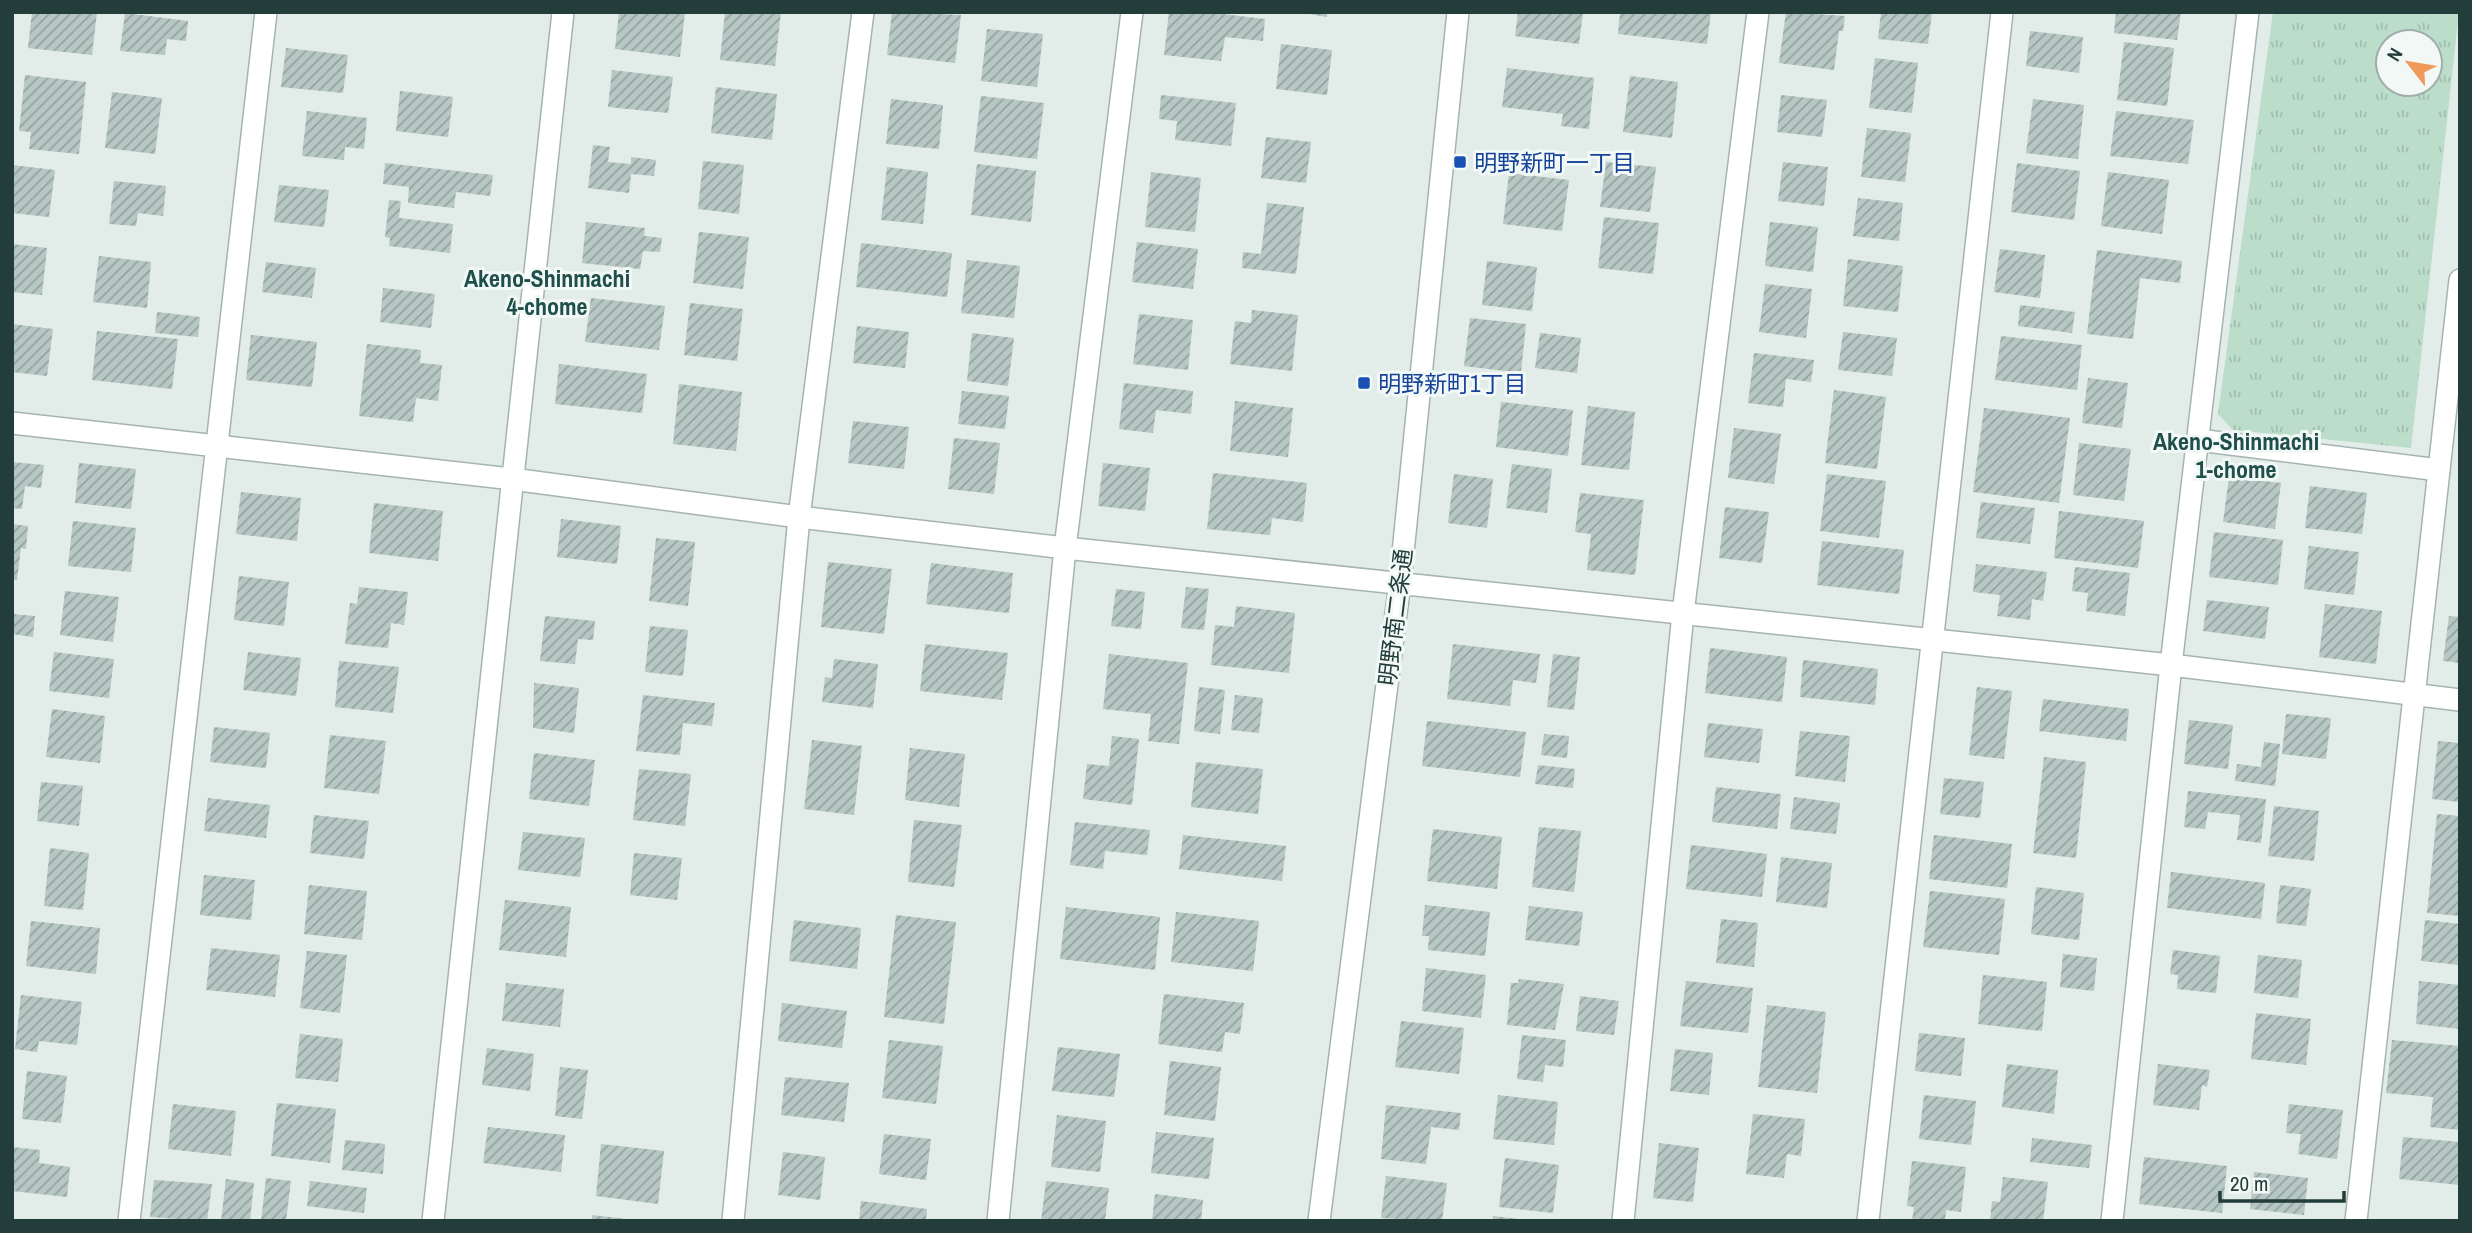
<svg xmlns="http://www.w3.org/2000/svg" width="2472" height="1233" font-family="'Archivo Narrow','Noto Sans JP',sans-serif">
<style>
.park{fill:url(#park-tufts);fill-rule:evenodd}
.building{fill:url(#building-hatch)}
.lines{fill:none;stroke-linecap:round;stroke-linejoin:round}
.service-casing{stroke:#a5b4b1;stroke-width:24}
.minor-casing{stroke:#a5b4b1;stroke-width:24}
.tertiary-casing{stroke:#a5b4b1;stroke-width:24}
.service{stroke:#fff;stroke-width:21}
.minor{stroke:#fff;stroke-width:21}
.tertiary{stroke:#fff;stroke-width:21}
.transit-dot{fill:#1a4fb4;stroke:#f2f8f6;stroke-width:2.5}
.labels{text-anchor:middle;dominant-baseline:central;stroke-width:6;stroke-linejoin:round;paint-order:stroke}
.transit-label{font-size:23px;fill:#164399;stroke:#f2f8f6;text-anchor:start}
.street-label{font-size:23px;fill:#223d3a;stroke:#f2f8f6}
.neighbourhood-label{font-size:24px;font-weight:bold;fill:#1e4f4b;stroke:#f2f8f6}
</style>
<defs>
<pattern id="park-tufts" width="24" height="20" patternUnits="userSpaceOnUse" patternTransform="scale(1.75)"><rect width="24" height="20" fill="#bbddca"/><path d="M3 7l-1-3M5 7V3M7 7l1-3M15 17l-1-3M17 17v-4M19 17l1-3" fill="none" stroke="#a0bfae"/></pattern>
<pattern id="building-hatch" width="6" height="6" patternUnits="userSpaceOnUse" patternTransform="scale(1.75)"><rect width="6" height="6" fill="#b7c7c3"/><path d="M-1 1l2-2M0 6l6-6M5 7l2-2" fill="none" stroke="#94a39f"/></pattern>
</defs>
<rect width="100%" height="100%" fill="#e2ece9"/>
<!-- park -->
<path class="park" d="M2273,12H2459L2411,448L2233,430L2218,414ZM2388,42H2430V84H2388Z"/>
<!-- building -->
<g class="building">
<polygon points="32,12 97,12 92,55 28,48"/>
<polygon points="619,12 685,12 680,57 615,49"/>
<polygon points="725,12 781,12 775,66 720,60"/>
<polygon points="892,12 961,15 955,63 887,55"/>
<polygon points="1169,12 1206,12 1265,19 1263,41 1225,37 1221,61 1164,55"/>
<polygon points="1298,12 1327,12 1327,17"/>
<polygon points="1518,12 1583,12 1579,44 1515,36"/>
<polygon points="1620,12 1711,12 1707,44 1618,34"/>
<polygon points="1786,12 1845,16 1843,31 1839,31 1834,70 1779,63"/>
<polygon points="1881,12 1932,12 1928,44 1878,39"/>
<polygon points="2116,12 2181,12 2177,40 2114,33"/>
<polygon points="125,13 188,21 186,41 167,39 165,55 120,51"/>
<polygon points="987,29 1043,34 1037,87 981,81"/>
<polygon points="2030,31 2083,37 2079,73 2026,66"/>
<polygon points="2124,42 2174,48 2167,106 2117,100"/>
<polygon points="1281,44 1332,50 1327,95 1276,89"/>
<polygon points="286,48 348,55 343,93 281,87"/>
<polygon points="1875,58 1918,63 1912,113 1869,108"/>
<polygon points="1507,68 1594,78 1589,129 1561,126 1563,114 1502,107"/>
<polygon points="612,70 673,77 668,113 608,107"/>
<polygon points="25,75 86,82 79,154 29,149 31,132 19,131"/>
<polygon points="1630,76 1678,82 1672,138 1623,132"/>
<polygon points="716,87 777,94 772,140 711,133"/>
<polygon points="400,91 453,97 448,137 396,131"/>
<polygon points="112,92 162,98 155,154 105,148"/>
<polygon points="1161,95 1236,103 1231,146 1175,140 1177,121 1159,119"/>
<polygon points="1781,95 1827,100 1822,137 1777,132"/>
<polygon points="981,96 1044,103 1037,159 974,152"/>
<polygon points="891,99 943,105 939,149 886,144"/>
<polygon points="2033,99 2084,105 2078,159 2026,153"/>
<polygon points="307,111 367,118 364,149 345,147 344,160 302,156"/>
<polygon points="2116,111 2194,120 2188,164 2110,156"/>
<polygon points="1867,128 1911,133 1905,182 1861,177"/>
<polygon points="1266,137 1311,142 1306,183 1261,178"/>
<polygon points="593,145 610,147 608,162 631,164 631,157 656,160 654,176 631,174 629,193 588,188"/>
<polygon points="703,161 744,165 739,214 698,209"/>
<polygon points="1606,162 1656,167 1650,212 1600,207"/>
<polygon points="1783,162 1828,167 1824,206 1778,201"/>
<polygon points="385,163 493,175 490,196 456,192 454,208 408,203 409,187 383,184"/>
<polygon points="2017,163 2080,171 2074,220 2011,212"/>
<polygon points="977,164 1036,171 1031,222 971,215"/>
<polygon points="12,165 55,170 49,217 12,213"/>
<polygon points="887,167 928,172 923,224 881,220"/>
<polygon points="1151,172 1201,178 1195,232 1145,227"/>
<polygon points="2108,172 2169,180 2162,234 2101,226"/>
<polygon points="1509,173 1569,180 1562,231 1503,224"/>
<polygon points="114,181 166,186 163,216 138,213 136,226 109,224"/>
<polygon points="279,185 329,190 324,227 274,222"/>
<polygon points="1858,198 1903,203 1899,241 1853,236"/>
<polygon points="389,200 401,201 399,218 453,224 450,253 389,246 390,238 385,237"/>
<polygon points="1267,203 1304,207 1296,274 1242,268 1243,252 1261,254"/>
<polygon points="1604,217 1659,223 1653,274 1598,268"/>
<polygon points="586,222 645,228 644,236 662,238 660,252 643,251 640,269 582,263"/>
<polygon points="1770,222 1818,227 1813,272 1765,266"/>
<polygon points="699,232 749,237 743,289 693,283"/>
<polygon points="1137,242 1198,249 1193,289 1132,282"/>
<polygon points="861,243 952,253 947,297 856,287"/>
<polygon points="12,244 47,248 42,295 12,292"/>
<polygon points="2000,249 2045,255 2040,298 1994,292"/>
<polygon points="2097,250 2182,261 2180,283 2140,278 2133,339 2087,334"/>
<polygon points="99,256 151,262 147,308 93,302"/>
<polygon points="1848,259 1903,266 1898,312 1843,306"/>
<polygon points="967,260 1020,266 1014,318 961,313"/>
<polygon points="1487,261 1537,267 1532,311 1482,305"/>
<polygon points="266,262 316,268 312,298 262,292"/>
<polygon points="1765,284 1812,289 1806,338 1759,332"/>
<polygon points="383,288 435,294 431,328 380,322"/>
<polygon points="591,298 665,306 659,350 585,342"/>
<polygon points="690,303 743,309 737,361 684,355"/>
<polygon points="2020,305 2075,312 2072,333 2018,326"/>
<polygon points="1252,310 1298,315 1292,371 1230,364 1235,321 1251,323"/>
<polygon points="157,312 200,317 198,337 155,333"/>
<polygon points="1139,314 1193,320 1188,370 1133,364"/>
<polygon points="1470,318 1526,324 1521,373 1464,366"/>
<polygon points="12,324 53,329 47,376 12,372"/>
<polygon points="857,326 909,332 905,368 853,363"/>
<polygon points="97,331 178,339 172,389 92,380"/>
<polygon points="1843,332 1897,338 1892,376 1838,370"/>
<polygon points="972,333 1014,338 1008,386 967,381"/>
<polygon points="1540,333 1581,338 1577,373 1535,368"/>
<polygon points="251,335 317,342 312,387 246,380"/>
<polygon points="2001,336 2082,345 2077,390 1995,380"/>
<polygon points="367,344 421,350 420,363 442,365 438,401 416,398 413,422 359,416"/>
<polygon points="1754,353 1814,360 1811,382 1786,379 1783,407 1748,403"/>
<polygon points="559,364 647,374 642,413 555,404"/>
<polygon points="2088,378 2128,383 2122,428 2082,423"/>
<polygon points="1124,383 1193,391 1191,414 1156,410 1153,433 1119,429"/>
<polygon points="679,384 742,392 736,451 673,444"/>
<polygon points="1834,390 1886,397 1877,469 1825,463"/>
<polygon points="962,391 1009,396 1005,429 958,424"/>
<polygon points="1235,401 1293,408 1288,457 1230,451"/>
<polygon points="1501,402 1573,410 1568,456 1496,447"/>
<polygon points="1588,406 1635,412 1629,470 1581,465"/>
<polygon points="1984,408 2070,418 2059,503 1973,492"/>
<polygon points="853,421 909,427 904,469 848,463"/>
<polygon points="1734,428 1781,434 1774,484 1728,478"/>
<polygon points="954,438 1000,443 994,494 948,489"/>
<polygon points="2079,443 2131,449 2124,501 2073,495"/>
<polygon points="12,462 44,465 41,488 25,486 22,509 12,508"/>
<polygon points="79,463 136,469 131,509 75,503"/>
<polygon points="1103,463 1150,468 1145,511 1098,506"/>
<polygon points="1512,464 1552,469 1547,513 1506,508"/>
<polygon points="1213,473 1307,483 1303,522 1272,518 1270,535 1207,529"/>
<polygon points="1454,474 1493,479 1487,528 1448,523"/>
<polygon points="1827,474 1886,481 1879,538 1820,531"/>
<polygon points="2229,477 2281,483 2275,529 2223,522"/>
<polygon points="2310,486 2367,493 2362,534 2305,528"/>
<polygon points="241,492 301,498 297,541 236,534"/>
<polygon points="1580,493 1644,500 1635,575 1587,570 1591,534 1575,532"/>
<polygon points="1981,502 2035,508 2030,544 1976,538"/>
<polygon points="374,503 443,511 438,561 369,553"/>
<polygon points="1725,507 1769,512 1762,563 1719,558"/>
<polygon points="2059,511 2144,521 2138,568 2054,558"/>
<polygon points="561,519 621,526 617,564 557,557"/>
<polygon points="73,521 136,528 131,572 68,566"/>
<polygon points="12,524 28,526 26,549 21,548 17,580 12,580"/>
<polygon points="2214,532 2283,540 2278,585 2209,577"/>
<polygon points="656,538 695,542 688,606 649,601"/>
<polygon points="1822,541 1904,550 1899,594 1817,585"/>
<polygon points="2309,546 2359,552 2354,595 2304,589"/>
<polygon points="828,562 892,569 884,634 821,627"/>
<polygon points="931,563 1013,573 1009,613 926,604"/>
<polygon points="1976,564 2047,572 2043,601 2032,599 2030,620 1997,616 2000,595 1973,592"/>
<polygon points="2075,567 2130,573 2125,616 2086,611 2088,593 2072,591"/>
<polygon points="239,576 289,582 284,626 234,620"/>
<polygon points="359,587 408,592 404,625 391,623 388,648 345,644 350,603 357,604"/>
<polygon points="1186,587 1209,589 1204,630 1181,628"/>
<polygon points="1116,589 1145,592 1141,629 1111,626"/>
<polygon points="65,591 119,597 113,642 60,635"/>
<polygon points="2207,600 2269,607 2265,639 2203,631"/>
<polygon points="2325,604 2382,611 2376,664 2319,657"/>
<polygon points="1236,606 1295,613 1289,673 1211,665 1215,625 1234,627"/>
<polygon points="12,614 35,616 33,637 12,634"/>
<polygon points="545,616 595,621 593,640 578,639 575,664 540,661"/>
<polygon points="2449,616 2460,617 2460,663 2443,661"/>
<polygon points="650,626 688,630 683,676 645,672"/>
<polygon points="925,644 1008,653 1002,700 920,691"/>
<polygon points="1453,644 1540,654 1536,683 1513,680 1510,706 1447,699"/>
<polygon points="1710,648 1787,657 1782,702 1705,693"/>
<polygon points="54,652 114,659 109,698 49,691"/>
<polygon points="248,652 301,658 296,696 243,690"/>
<polygon points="1109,654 1188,663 1179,744 1148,741 1151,714 1103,709"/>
<polygon points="1553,654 1580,657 1574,710 1547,707"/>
<polygon points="834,659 878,664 873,708 822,702 825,677 832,678"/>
<polygon points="1803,660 1878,669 1875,705 1800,697"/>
<polygon points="339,661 399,667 393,713 335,707"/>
<polygon points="534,683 579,688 574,733 533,728"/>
<polygon points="1199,687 1225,690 1220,734 1194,731"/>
<polygon points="1977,687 2012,691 2004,759 1969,755"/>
<polygon points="643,695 715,703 712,726 683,723 680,755 636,751"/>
<polygon points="1235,695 1263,698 1259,733 1231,730"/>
<polygon points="2043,699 2129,709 2126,741 2039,731"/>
<polygon points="52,709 105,716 100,763 46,757"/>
<polygon points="2286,714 2331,718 2326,759 2282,754"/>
<polygon points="2189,720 2233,725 2228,769 2184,764"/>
<polygon points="1427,721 1526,732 1520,777 1422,766"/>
<polygon points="1708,723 1763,729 1759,763 1704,757"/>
<polygon points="214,727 270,733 266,768 210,762"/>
<polygon points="1800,731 1850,736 1845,782 1795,776"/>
<polygon points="1544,734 1569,736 1567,758 1541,755"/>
<polygon points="330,735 386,741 379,794 324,788"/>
<polygon points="1112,736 1139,739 1132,805 1083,799 1087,764 1109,766"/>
<polygon points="812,740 862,746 854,815 804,809"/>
<polygon points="2438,741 2460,743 2460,802 2432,799"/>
<polygon points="2264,742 2280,744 2275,786 2235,781 2237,764 2261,767"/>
<polygon points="910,748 965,754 959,807 905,800"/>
<polygon points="534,753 595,760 589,806 529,799"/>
<polygon points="2044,757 2086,762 2076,858 2033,853"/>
<polygon points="1196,762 1263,769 1258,814 1191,807"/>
<polygon points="1538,765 1575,769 1573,788 1535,784"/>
<polygon points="639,769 691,774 685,826 633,820"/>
<polygon points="1944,778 1984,782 1980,818 1940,814"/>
<polygon points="41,782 83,786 79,826 37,821"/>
<polygon points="1716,787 1781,794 1777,829 1712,822"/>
<polygon points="2188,791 2266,799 2261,843 2237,840 2240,815 2208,812 2205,829 2184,827"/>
<polygon points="1794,797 1840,803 1836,834 1790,829"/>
<polygon points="208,798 270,805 266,838 204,831"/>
<polygon points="2274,806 2319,811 2314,861 2268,856"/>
<polygon points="2437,814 2460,816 2460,916 2427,913"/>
<polygon points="314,815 369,821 364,859 310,853"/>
<polygon points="914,820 962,825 954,887 908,882"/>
<polygon points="1075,822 1150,830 1147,855 1105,851 1103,869 1070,865"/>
<polygon points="1539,827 1581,831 1574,892 1532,887"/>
<polygon points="1433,829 1502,837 1497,889 1427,881"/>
<polygon points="523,832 585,838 580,877 518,870"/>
<polygon points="1183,835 1286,846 1282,881 1179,869"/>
<polygon points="1934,835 2012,844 2007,888 1929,879"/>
<polygon points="1691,845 1767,854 1762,897 1686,889"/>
<polygon points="50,848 89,853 83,910 44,906"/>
<polygon points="634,853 682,858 677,900 630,895"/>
<polygon points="1781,857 1832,863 1827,908 1776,902"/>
<polygon points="2171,872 2265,883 2261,919 2167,908"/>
<polygon points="204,875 255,880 251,920 200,915"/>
<polygon points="309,885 367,891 362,940 304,934"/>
<polygon points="2280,885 2311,889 2306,926 2276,923"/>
<polygon points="2036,887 2084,893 2079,940 2031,934"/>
<polygon points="1930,891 2005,899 1999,955 1923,947"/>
<polygon points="505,900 571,907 566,957 499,950"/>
<polygon points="1425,905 1490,912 1485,956 1428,950 1429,936 1422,936"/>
<polygon points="1529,906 1583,912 1579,946 1525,940"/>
<polygon points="1066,907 1160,917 1155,970 1060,959"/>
<polygon points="1176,912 1259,921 1253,971 1171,962"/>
<polygon points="896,915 956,922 944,1024 884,1017"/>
<polygon points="1721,919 1758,923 1754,967 1716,963"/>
<polygon points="794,920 861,928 857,969 789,961"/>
<polygon points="2425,920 2460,924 2460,965 2421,961"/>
<polygon points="31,921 100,928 96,974 26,966"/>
<polygon points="211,948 280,955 275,997 206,990"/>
<polygon points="2173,950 2220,956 2216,993 2177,989 2178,975 2170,974"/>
<polygon points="307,951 347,955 340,1013 300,1008"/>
<polygon points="2063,954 2097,958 2094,991 2060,987"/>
<polygon points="2258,955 2302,960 2298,998 2254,993"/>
<polygon points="1426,968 1486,975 1481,1018 1422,1011"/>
<polygon points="1983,975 2047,982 2042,1031 1978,1024"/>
<polygon points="1519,979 1564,984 1555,1030 1507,1025 1511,983 1518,983"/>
<polygon points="1686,981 1753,988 1748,1033 1680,1026"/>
<polygon points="2419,981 2460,985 2460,1029 2416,1024"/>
<polygon points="506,983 564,989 560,1027 502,1021"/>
<polygon points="1164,994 1244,1003 1240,1034 1225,1032 1222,1052 1158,1044"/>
<polygon points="21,995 82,1002 77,1045 39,1041 37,1052 15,1049"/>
<polygon points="1580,996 1619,1001 1614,1035 1576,1031"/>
<polygon points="782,1003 847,1011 842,1048 778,1041"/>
<polygon points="1767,1005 1826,1012 1817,1093 1758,1087"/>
<polygon points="2256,1013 2311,1019 2306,1065 2251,1059"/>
<polygon points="1401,1021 1464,1028 1459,1074 1395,1067"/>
<polygon points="1919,1033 1965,1038 1961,1076 1915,1071"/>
<polygon points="300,1034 343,1039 338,1082 295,1078"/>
<polygon points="1522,1035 1566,1040 1563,1067 1545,1065 1543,1082 1517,1079"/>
<polygon points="889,1040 943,1046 936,1104 882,1098"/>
<polygon points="2392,1040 2460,1046 2460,1130 2430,1127 2433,1097 2386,1093"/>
<polygon points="1058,1047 1120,1054 1114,1097 1052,1091"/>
<polygon points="487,1048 534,1054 530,1091 482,1085"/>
<polygon points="1675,1049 1713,1053 1709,1095 1670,1091"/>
<polygon points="1170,1061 1221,1067 1215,1121 1164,1115"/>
<polygon points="2007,1064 2058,1070 2054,1114 2002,1107"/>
<polygon points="2158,1064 2210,1070 2207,1087 2202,1085 2199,1110 2153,1105"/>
<polygon points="560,1067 588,1070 582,1119 555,1116"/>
<polygon points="27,1071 67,1076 61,1123 22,1119"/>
<polygon points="785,1077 849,1083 844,1122 781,1115"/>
<polygon points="1498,1095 1558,1102 1554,1145 1493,1139"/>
<polygon points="1924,1095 1976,1101 1971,1145 1919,1139"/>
<polygon points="277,1103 336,1109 330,1163 271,1156"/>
<polygon points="173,1104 236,1111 231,1156 168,1149"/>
<polygon points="2289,1104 2343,1110 2337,1159 2298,1154 2301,1134 2286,1133"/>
<polygon points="1386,1105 1461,1113 1459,1130 1431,1127 1426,1164 1381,1159"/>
<polygon points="1753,1114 1805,1119 1801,1156 1787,1154 1784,1178 1746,1174"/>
<polygon points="1057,1115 1106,1121 1100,1172 1051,1167"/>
<polygon points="488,1127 565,1135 561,1172 483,1163"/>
<polygon points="1156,1132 1214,1138 1209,1179 1151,1173"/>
<polygon points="884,1134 931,1139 926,1180 879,1174"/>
<polygon points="2403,1137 2460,1142 2460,1185 2399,1179"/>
<polygon points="2032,1138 2092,1145 2089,1168 2030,1162"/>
<polygon points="345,1140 385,1144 383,1174 342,1170"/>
<polygon points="1659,1143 1699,1148 1693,1202 1653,1198"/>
<polygon points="601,1144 664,1151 658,1204 596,1196"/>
<polygon points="12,1147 40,1150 39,1163 70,1167 67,1197 12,1191"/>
<polygon points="783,1152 825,1157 820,1200 778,1195"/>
<polygon points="2144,1157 2227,1166 2222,1213 2139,1204"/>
<polygon points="1505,1158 1559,1165 1553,1213 1499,1207"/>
<polygon points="1912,1161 1966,1167 1961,1212 1946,1210 1945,1221 1912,1221 1914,1207 1907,1206"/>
<polygon points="2254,1172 2308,1178 2304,1215 2250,1209"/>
<polygon points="1386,1176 1447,1183 1442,1221 1381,1218"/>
<polygon points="2003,1177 2048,1182 2043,1221 1990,1221 1992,1201 2000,1202"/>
<polygon points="266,1178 291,1181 286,1221 261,1221"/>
<polygon points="226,1179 254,1183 250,1221 221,1221"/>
<polygon points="154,1180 212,1184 207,1221 150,1217"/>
<polygon points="310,1181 367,1188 364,1213 307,1206"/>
<polygon points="1046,1181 1109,1188 1105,1221 1041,1221"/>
<polygon points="1155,1194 1203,1200 1201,1221 1152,1221"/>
<polygon points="861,1201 927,1209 926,1221 859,1221"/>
<polygon points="592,1215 627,1219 627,1221 592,1221"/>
<polygon points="1493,1216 1520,1219 1520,1221 1493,1221"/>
</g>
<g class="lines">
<!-- service casing -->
<g class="service-casing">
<polyline id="service" points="2198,440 2439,470"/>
</g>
<!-- minor casing -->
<g class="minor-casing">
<g id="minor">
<polyline points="12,423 512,479 799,517 1065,548 2171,665 2460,700"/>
<polyline points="129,1221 266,12"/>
<polyline points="433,1221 563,12"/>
<polyline points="733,1221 799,517 863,12"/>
<polyline points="998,1221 1065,548 1132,12"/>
<polyline points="1623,1221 1683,613 1758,12"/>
<polyline points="1868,1221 2002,12"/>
<polyline points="2112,1221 2171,665 2248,12"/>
<polyline points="2356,1221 2460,280"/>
</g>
</g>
<!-- tertiary casing -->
<g class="tertiary-casing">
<polyline id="tertiary" points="1319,1221 1400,582 1458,12"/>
</g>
<!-- service -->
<use href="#service" class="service"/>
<!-- minor -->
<use href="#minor" class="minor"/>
<!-- tertiary -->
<use href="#tertiary" class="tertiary"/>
</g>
<!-- markers -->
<g class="transit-dot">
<rect x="1453" y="155" width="14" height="14" rx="3.5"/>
<rect x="1357" y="376" width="14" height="14" rx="3.5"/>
</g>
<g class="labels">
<!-- transit labels -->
<g class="transit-label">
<text x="1474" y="162">明野新町一丁目</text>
<text x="1378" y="383">明野新町1丁目</text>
</g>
<!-- street labels -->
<g class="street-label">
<text transform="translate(1395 617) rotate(-83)">明野南二条通</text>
</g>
<!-- neighbourhood labels -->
<g class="neighbourhood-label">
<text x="547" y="278">Akeno-Shinmachi<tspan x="547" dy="28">4-chome</tspan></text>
<text x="2236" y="441">Akeno-Shinmachi<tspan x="2236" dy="28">1-chome</tspan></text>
</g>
</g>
<!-- border -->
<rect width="2472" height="1233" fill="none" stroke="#223d3a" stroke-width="28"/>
<!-- north arrow -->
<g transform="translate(2409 63) rotate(301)"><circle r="33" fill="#f2f8f6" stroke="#9fadab" stroke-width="2"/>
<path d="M0-5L12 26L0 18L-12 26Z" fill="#f1995b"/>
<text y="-10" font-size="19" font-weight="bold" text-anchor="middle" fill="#223d3a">N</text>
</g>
<!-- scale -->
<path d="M2220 1191v10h124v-10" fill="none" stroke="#223d3a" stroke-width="3.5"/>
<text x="2230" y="1191" font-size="21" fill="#223d3a" stroke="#f2f8f6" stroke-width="5" paint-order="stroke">20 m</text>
</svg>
